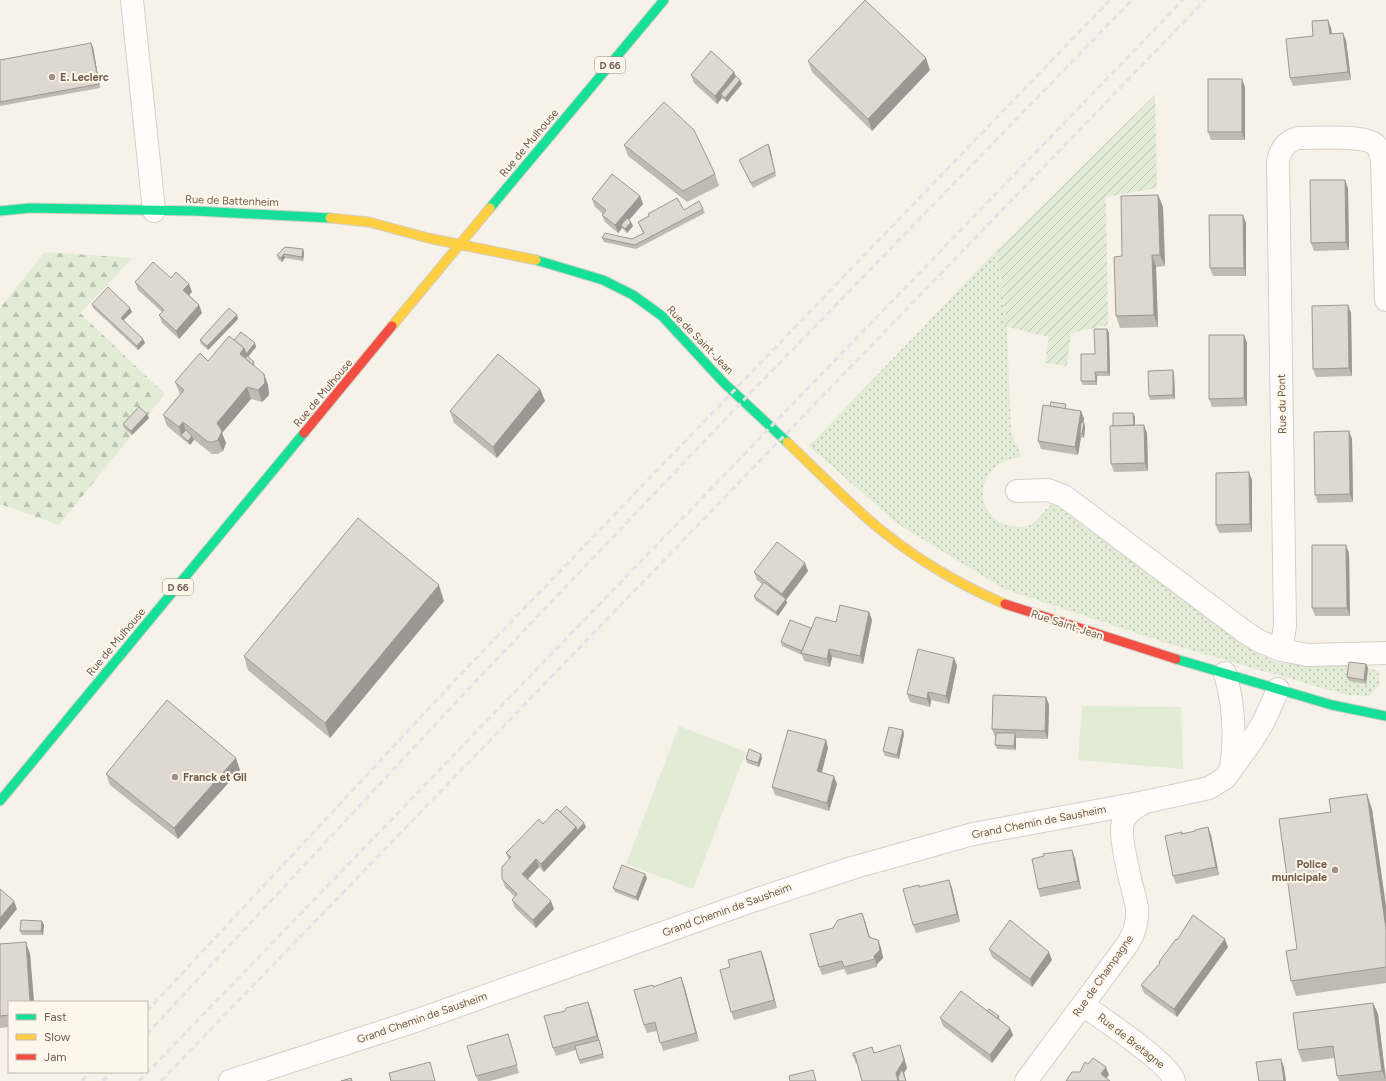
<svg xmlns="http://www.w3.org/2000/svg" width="1386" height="1081" font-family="Figtree,sans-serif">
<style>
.grass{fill:url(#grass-dots)}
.forest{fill:url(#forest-firs)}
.garden{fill:url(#garden-furrows)}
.pitch{fill:#e2ebd6}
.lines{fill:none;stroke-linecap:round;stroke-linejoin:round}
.street-casing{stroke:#d5cfc9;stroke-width:24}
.fast-casing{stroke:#d3cec6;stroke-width:11}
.slow-casing{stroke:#d3cec6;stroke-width:11}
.jam-casing{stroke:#d3cec6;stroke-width:11}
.street{stroke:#fefdfc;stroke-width:22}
.fast{stroke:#16e098;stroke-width:9}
.slow{stroke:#ffcf43;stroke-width:9}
.jam{stroke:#f24e42;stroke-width:9}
.rail{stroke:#e4e2e4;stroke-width:3;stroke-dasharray:6 4;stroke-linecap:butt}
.wall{fill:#c0bab3}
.shaded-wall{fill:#9c9792}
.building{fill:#dfd8d0;stroke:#9c9792}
.poi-dot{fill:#a09085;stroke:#fdf7ec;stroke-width:1.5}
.labels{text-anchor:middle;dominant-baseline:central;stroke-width:4;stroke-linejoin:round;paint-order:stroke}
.shield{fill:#fdf7ec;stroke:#9b8a7d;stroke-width:1}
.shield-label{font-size:10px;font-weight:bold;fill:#715c4e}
.poi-label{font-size:11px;font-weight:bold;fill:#715c4e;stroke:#fdf7ec;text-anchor:start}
.street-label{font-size:11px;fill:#715c4e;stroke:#fdf7ec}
</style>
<defs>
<pattern id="grass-dots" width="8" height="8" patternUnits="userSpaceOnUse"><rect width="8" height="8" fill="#e2ebd6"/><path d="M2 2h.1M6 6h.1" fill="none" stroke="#bcc2b0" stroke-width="1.8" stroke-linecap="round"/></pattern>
<pattern id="forest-firs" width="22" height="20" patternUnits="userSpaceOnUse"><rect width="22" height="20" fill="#e2ebd6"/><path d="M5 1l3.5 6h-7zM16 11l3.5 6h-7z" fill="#bcc2b0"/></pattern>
<pattern id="garden-furrows" width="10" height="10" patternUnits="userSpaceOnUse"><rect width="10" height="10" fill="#e2ebd6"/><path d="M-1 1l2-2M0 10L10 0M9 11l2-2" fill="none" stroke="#bcc2b0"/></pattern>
</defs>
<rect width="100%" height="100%" fill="#f6f2ea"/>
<!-- grass -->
<path class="grass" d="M997,250L1007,327L1011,433L1022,457C969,461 971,527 1021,527C1040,527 1043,506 1054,504L1237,640L1261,655L1278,663L1351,666L1366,683L1368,668L1378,671L1380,684L1369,696L1347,695L1163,642L1004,589L898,524L809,446Z"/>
<!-- forest -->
<polygon class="forest" points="45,252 133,258 80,313 165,394 59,525 0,504 0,308"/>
<!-- garden -->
<polygon class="garden" points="1155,95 1157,188 1106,197 1108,325 1071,333 1067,366 1045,363 1049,337 1007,327 997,250"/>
<!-- pitch -->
<g class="pitch">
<polygon points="1082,706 1181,707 1183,769 1078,760"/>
<polygon points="679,726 746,752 693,889 626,864"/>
</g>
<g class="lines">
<!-- street casing -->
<g class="street-casing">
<g id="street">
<polyline points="132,0 154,211"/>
<path d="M1386,300L1382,159C1380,152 1379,147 1373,143C1360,135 1314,138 1298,138C1285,142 1281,149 1278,161L1285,626L1281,650L1308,655L1386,653"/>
<polyline points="1017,491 1048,490 1064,496 1245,632 1259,641 1281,650"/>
<path d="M1225,673C1234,705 1236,735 1231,768"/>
<path d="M1083,1005C1100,1017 1171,1064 1174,1081"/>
<polyline points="230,1081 415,1021 755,900 852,868 973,834 1150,801 1209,788 1225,778 1252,741 1265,719 1278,689"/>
<path d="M1026,1081L1127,945C1135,932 1138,922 1137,907C1133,889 1118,838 1123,822C1126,812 1136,807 1145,802"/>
</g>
</g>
<!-- fast casing -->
<g class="fast-casing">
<g id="fast">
<polyline points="490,208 664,0"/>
<polyline points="0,211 30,208 196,211 330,218"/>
<polyline points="536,260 603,280 633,295 662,316 723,382 787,442"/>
<polyline points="1176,659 1332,705 1386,716"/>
<polyline points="0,801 304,433"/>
</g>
</g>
<!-- slow casing -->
<g class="slow-casing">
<g id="slow">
<polyline points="330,218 369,222 428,238 536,260"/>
<polyline points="392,326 490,208"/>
<path d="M787,442C814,468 841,495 869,520C908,554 957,584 1005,604"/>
</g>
</g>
<!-- jam casing -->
<g class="jam-casing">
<g id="jam">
<polyline points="304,433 392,326"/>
<polyline points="1005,604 1176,659"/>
</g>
</g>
<!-- street -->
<use href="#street" class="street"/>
<!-- fast -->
<use href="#fast" class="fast"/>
<!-- slow -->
<use href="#slow" class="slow"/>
<!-- jam -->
<use href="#jam" class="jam"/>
<!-- rail -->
<g class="rail">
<polyline points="147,1011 461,674 1110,0"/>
<polyline points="147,1034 472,685 734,410 1132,0"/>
<polyline points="82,1081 90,1072"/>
<polyline points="103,1081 112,1072"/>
<polyline points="139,1081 1183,0"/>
<polyline points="161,1081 1205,0"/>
</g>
</g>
<!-- wall -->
<g class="wall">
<polygon points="1328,20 1331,28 1332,34 1346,40 1351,80 1293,86 1290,78 1313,36"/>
<polygon points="93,47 100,88 0,106 0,60"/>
<polygon points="808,61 930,70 872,131 812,72"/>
<polygon points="734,72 736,76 740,80 742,84 727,102 722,98 717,104 694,83 691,75"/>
<polygon points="1245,87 1245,140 1211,140 1208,132"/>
<polygon points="768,144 776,176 753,188 739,160"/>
<polygon points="624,145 715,174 719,186 687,202 628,156"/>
<polygon points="1345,180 1348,188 1349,250 1314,251 1311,243"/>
<polygon points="1158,195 1163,207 1165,266 1156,267 1158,327 1120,328 1116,316 1122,256"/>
<polygon points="640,196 643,204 629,220 631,222 633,226 627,233 622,228 618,233 605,222 602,215 603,214 595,207 592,199"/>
<polygon points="703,209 705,213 636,249 604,242 602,238 632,239 643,233 638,222 684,210"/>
<polygon points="1246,223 1246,276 1213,276 1210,268"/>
<polygon points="304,253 303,261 285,258 282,262 278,259 277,255"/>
<polygon points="171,278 189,284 192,292 189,295 199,305 202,313 179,339 162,323 159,315 162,312 138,290 135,282"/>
<polygon points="92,304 132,312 123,320 143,339 145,343 138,350 93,308"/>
<polygon points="1348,305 1351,313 1352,376 1316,377 1313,369"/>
<polygon points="238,319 208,350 201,344 200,340"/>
<polygon points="1107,329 1109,333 1110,376 1097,376 1097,385 1083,385 1081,381"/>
<polygon points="1244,335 1247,343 1247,406 1212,407 1209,399"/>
<polygon points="234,340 256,347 248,357 254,362 255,367 264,374 268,385 269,395 262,402 251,399 222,433 226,443 223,451 218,454 212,454 193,439 194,440 190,445 167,426 163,415 180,394 175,382 208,361"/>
<polygon points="1174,374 1175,399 1150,400 1149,396"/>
<polygon points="540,389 545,401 497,458 454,423 450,411"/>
<polygon points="1050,406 1067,408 1067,409 1081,411 1084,419 1083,423 1084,423 1085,427 1084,438 1081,437 1078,455 1041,449 1038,441"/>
<polygon points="1133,413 1135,417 1135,425 1147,433 1148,471 1114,472 1111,464"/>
<polygon points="149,418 132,435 124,428 123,424"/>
<polygon points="1349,431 1352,439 1353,502 1318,503 1315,495"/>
<polygon points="1252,480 1252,532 1219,533 1216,525"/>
<polygon points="1349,553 1350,616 1315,616 1312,608"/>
<polygon points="808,571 786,600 787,603 778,616 755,600 754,596 762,584 757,580 754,572"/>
<polygon points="444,601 330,738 249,671 247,668 246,664 246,663 244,656"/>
<polygon points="869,612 872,620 863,664 832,657 830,667 804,661 802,655 782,646 781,642 811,628"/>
<polygon points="954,658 957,666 949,704 931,700 930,707 910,702 907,694"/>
<polygon points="1366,664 1368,668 1366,684 1349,681 1347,677"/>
<polygon points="1046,697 1049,705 1048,739 1016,738 1016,750 997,749 995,745 996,737 995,737 992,729"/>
<polygon points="903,730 904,734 899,759 885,756 883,751"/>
<polygon points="826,740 828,748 822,772 837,784 829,811 775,795 772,787"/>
<polygon points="762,758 759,767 747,763 746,759"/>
<polygon points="240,770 178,839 110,785 106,774"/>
<polygon points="1372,809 1386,906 1386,983 1296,996 1291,981 1297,949"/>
<polygon points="560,812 586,827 544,872 539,867 528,879 554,909 536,928 515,908 512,900 515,897 505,887 502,879 509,860 506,853"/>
<polygon points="1208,827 1211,835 1219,875 1176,884 1173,876 1182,834 1195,831"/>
<polygon points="1075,858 1081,889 1040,897 1038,889"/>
<polygon points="647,878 638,901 615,892 613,888"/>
<polygon points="949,880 952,888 960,922 916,933 913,925"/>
<polygon points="862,913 865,921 870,938 878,940 881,948 883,958 877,964 877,967 847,975 844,969 822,975 819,967 833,928"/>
<polygon points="42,921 44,925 43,935 22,935 20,931"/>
<polygon points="1177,940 1228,947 1177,1017 1144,993 1141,985 1160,963 1159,962"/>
<polygon points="0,944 30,954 34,1002 9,1002 9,1027 0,1028"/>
<polygon points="989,949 1052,960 1032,987 992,957"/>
<polygon points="761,951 764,959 777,1008 734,1020 731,1012 730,967"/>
<polygon points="684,985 699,1041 663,1051 657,1031 647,1033 644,1025 654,987"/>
<polygon points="1373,1003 1378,1014 1386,1081 1339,1081 1337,1076 1335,1058 1302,1062 1298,1050"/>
<polygon points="591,1010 604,1058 580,1064 576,1050 556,1056 553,1048"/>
<polygon points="987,1011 999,1016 1000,1020 1010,1028 1013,1035 992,1063 943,1026 940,1018"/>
<polygon points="511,1042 519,1073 490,1081 478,1081 476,1076"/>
<polygon points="872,1047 874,1052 903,1053 907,1068 904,1073 906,1081 862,1081 857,1063 856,1064 853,1056"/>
</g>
<!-- shaded-wall -->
<g class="shaded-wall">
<polygon points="1328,20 1331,28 1333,42 1330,34"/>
<polygon points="1343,33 1346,40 1351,80 1348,72"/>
<polygon points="91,43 93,47 100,88 99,84"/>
<polygon points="926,58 930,70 872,131 868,119"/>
<polygon points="734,72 737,80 721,94 722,98 717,104 715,96"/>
<polygon points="1242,79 1245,87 1245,140 1242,132"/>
<polygon points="740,80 742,84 727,102 725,98"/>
<polygon points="768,144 770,148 776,176"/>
<polygon points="1345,180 1348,188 1349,250 1346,242"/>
<polygon points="1158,195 1163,207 1165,266 1160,255"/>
<polygon points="640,196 643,204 623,227 621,225 622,228 618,233 615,225"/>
<polygon points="1243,215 1246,223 1246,276 1244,268"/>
<polygon points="631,222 633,226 627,233 625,229"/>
<polygon points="303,249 304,253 303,261 302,257"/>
<polygon points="284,254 285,258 282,262 281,258"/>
<polygon points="1152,255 1156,267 1158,327 1154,315"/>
<polygon points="189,284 192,292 186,298 183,290"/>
<polygon points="199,305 202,313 179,339 176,331"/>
<polygon points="1348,305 1351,313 1352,376 1349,368"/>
<polygon points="130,308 132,312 122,322 121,318"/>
<polygon points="237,315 238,319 208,350 207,346"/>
<polygon points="1107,329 1109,333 1110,376 1108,372"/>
<polygon points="1244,335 1247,343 1247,406 1244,398"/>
<polygon points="143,339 145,343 138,350 137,346"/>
<polygon points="255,343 256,347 247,358 246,364 240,354 244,348"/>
<polygon points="1173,370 1174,374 1175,399 1173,395"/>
<polygon points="1095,372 1097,376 1097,385 1096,381"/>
<polygon points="264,374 268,385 269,395 262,402 258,390"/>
<polygon points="247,387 251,399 222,433 226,443 223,451 218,440 217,423"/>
<polygon points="540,389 545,401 497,458 493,447"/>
<polygon points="1081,411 1084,419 1081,434 1080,433 1081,437 1078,455 1075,447"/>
<polygon points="1133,413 1135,417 1135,433 1134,429"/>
<polygon points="147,414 149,418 132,435 131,431"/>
<polygon points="183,422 187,434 181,435 179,427"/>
<polygon points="1084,423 1085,427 1084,438 1082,434"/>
<polygon points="1144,425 1147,433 1148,471 1145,463"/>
<polygon points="1349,431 1352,439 1353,502 1350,494"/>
<polygon points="192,436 194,440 190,445 188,441"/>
<polygon points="1249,472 1252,480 1252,532 1250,524"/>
<polygon points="1346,545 1349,553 1350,616 1347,608"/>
<polygon points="805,563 808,571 786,600 787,603 778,616 776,612 785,600 782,594"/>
<polygon points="439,585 444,601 330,738 325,723"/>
<polygon points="869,612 872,620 863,664 860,656"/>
<polygon points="829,649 832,657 830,667 827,659"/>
<polygon points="954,658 957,666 949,704 946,696"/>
<polygon points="1366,664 1368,668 1366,684 1364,680"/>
<polygon points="928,692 931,700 930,707 927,699"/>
<polygon points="1046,697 1049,705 1048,739 1045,731"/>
<polygon points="903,730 904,734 899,759 897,755"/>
<polygon points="1015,733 1016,737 1016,750 1014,746"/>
<polygon points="826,740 828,748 820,779 817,771"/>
<polygon points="761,754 762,758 759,767 758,763"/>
<polygon points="236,758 240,770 178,839 174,828"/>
<polygon points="834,776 837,784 829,811 827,803"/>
<polygon points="1367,794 1372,809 1386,906 1386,929"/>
<polygon points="584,823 586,827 544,872 541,864 576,827"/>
<polygon points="1208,827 1211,835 1219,875 1216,867"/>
<polygon points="1072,850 1075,858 1081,889 1078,881"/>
<polygon points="536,859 539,867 525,882 522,874"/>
<polygon points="645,874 647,878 638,901 636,897"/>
<polygon points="949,880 952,888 960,922 957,914"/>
<polygon points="14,901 17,909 0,930 0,918"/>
<polygon points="551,901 554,909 536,928 533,920"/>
<polygon points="862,913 865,921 872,945 869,937"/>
<polygon points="42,921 44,925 43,935 41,931"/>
<polygon points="1225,939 1228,947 1177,1017 1174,1009"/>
<polygon points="878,940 881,948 883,958 877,964 877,967 874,956"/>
<polygon points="26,942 30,954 34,1002 30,1002"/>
<polygon points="761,951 764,959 777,1008 774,1000"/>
<polygon points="1049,952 1052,960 1032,987 1030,979"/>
<polygon points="681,977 684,985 699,1041 696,1033"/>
<polygon points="588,1002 591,1010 604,1058 597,1036"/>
<polygon points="1373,1003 1378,1014 1386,1081 1382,1071"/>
<polygon points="1010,1028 1013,1035 992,1063 990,1055"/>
<polygon points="900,1045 907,1068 904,1073 906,1081 899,1081 896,1073"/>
<polygon points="1281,1059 1284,1067 1286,1081 1284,1081"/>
<polygon points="1106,1067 1109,1075 1104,1081 1101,1074"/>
</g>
<!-- building -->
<g class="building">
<polygon points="865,0 926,58 868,119 808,61"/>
<polygon points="1328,20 1330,34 1343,33 1348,72 1290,78 1286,39 1313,36 1312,21"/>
<polygon points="91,43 99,84 0,102 0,60"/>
<polygon points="711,51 734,72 715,96 691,75"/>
<polygon points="736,76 740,80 725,98 721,94"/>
<rect x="1208" y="79" width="34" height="53"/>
<polygon points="664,102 694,130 715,174 683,191 624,145"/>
<polygon points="768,144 775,172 751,183 739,160"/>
<polygon points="612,174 640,196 615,225 602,215 606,210 592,199"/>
<polygon points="1310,180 1345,180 1346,242 1311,243"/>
<polygon points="1158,195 1160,255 1152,255 1154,315 1116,316 1114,257 1122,256 1121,196"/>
<polygon points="677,198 684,210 699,201 703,209 635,245 602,238 605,233 632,239 644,233 638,222 649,216 648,214"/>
<polygon points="1209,215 1243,215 1244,268 1210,268"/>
<polygon points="627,218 631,222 625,229 621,225"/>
<polygon points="285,247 303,249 302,257 284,254 281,258 277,255"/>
<polygon points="153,262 171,278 176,272 189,284 183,290 199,305 176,331 159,315 164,310 135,282"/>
<polygon points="108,287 130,308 121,318 143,339 137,346 92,304"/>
<polygon points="1348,305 1349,368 1313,369 1312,306"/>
<polygon points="229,308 237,315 207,346 200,340"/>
<polygon points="1094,329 1107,329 1108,372 1095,372 1096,381 1081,381 1081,354 1095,354"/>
<polygon points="241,332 255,343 246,354 244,348 234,340"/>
<polygon points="1209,335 1244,335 1244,398 1209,399"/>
<polygon points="229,336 244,348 240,354 264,374 265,383 258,390 247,387 217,423 222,431 218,440 213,442 208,442 183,422 179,427 163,415 184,390 175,382 200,353 208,361"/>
<polygon points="498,354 540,389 493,447 450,411"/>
<polygon points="247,356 254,362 252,364 245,358"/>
<polygon points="1173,370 1173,395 1149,396 1148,371"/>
<polygon points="1051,402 1066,404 1065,409 1050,406"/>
<polygon points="1043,405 1081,411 1075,447 1038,441"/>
<polygon points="139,407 147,414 131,431 123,424"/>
<polygon points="1113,413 1133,413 1134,425 1113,426"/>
<polygon points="1081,422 1084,423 1082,434 1080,433"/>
<polygon points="1144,425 1145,463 1111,464 1110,426"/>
<polygon points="186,430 192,436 188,441 181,435"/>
<polygon points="1349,431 1350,494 1315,495 1314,432"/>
<polygon points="1249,472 1250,524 1216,525 1216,473"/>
<polygon points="358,518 439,585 325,723 244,656"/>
<polygon points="777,542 805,563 782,594 754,572"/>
<polygon points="1312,545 1346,545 1347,608 1312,608"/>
<polygon points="764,582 786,599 776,612 754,596"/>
<polygon points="840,605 869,612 860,656 829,649 827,659 801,653 816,617 836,622"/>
<polygon points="790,620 811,628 802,651 781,642"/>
<polygon points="918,649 954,658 946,696 928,692 927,699 907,694"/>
<polygon points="1349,662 1366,664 1364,680 1347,677"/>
<polygon points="993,695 1046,697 1045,731 992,729"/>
<polygon points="167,700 236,758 174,828 106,774"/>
<polygon points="889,727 903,730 897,755 883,751"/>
<polygon points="788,730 826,740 817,771 834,776 827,803 772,787"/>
<polygon points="996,733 1015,733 1014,746 995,745"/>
<polygon points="749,749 761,754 758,763 746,759"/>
<polygon points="1367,794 1386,929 1386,967 1291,981 1286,951 1297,949 1279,819 1331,812 1329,799"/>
<polygon points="566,806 584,823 577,831 576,827 560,812"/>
<polygon points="557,809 576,827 541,864 536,859 522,874 551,901 533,920 512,900 517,894 502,879 502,867 511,857 506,853 539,819 543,824"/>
<polygon points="1208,827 1216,867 1173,876 1165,836 1182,832 1182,834 1195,831 1195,830"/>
<polygon points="1072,850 1078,881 1038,889 1032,859 1044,856 1043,854"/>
<polygon points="622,865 645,874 636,897 613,888"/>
<polygon points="949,880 957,914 913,925 903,889 919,885 919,887"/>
<polygon points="0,889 14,901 0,918"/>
<polygon points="862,913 869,937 878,940 880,950 874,956 875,959 844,967 842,961 819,967 810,934 833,928 838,920"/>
<polygon points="1193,915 1225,939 1174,1009 1141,985 1160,963 1159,962 1176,939 1177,940"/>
<polygon points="21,920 42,921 41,931 20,931"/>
<polygon points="1010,920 1049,952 1030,979 989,949"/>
<polygon points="26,942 30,1002 9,1002 9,1015 0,1016 0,944"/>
<polygon points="761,951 774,1000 731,1012 720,970 730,967 728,960"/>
<polygon points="681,977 696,1033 660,1043 655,1022 644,1025 634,990 653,985 653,987"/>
<polygon points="961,991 1010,1028 990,1055 940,1018"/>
<polygon points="588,1002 597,1036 553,1048 544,1016 565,1011 566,1008"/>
<polygon points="1373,1003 1382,1071 1337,1076 1333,1046 1298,1050 1293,1013"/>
<polygon points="989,1009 999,1016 997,1018 987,1011"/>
<polygon points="508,1034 517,1065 476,1076 467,1046"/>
<polygon points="599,1040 603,1054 579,1060 575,1046"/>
<polygon points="900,1045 904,1060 896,1073 898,1081 862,1081 855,1055 853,1056 853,1053 872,1047 874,1053"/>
<polygon points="1093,1058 1106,1067 1101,1074 1110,1081 1066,1081 1072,1072 1080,1072 1085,1062 1088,1064"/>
<polygon points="1281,1059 1284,1081 1259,1081 1256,1062"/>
<polygon points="430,1062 435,1081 391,1081 389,1073"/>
<polygon points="902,1069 906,1081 899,1081 898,1077"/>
<polygon points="813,1070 816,1081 790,1081 789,1076"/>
<polygon points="351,1078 352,1081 341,1081"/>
</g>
<!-- markers -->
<g class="poi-dot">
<circle cx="52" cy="77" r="4"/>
<circle cx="175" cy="777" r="4"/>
<circle cx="1335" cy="870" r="4"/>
</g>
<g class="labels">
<!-- shield labels -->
<g class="shield">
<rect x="595" y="57" width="30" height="16" rx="3"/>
<rect x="163" y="579" width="30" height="16" rx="3"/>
</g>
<g class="shield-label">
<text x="610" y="65">D 66</text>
<text x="178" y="587">D 66</text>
</g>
<!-- poi labels -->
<g class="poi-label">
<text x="60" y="77">E. Leclerc</text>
<text x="183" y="777">Franck et Gil</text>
<text x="1327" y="864" text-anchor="end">Police<tspan x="1327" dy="13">municipale</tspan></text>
</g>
<!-- street labels -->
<g class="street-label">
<text transform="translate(529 143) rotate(-50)">Rue de Mulhouse</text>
<text transform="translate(232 201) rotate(2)">Rue de Battenheim</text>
<text transform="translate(700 340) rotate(46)">Rue de Saint-Jean</text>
<text transform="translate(323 393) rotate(-50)">Rue de Mulhouse</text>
<text transform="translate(1282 404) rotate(-91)">Rue du Pont</text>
<text transform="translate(1067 625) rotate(18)">Rue Saint-Jean</text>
<text transform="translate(116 642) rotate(-50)">Rue de Mulhouse</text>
<text transform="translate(1039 822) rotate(-11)">Grand Chemin de Sausheim</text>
<text transform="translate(727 910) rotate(-20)">Grand Chemin de Sausheim</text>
<text transform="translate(1103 976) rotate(-55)">Rue de Champagne</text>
<text transform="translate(422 1018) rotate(-19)">Grand Chemin de Sausheim</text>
<text transform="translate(1131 1041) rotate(38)">Rue de Bretagne</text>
</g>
</g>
<!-- legend -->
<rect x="8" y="1001" width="140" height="72" fill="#fdf7ec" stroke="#c5b9ad"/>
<rect x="16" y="1014" width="20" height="6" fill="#16e098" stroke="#c5b9ad"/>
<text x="44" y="1021" font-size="12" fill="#715c4e">Fast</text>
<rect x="16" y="1034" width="20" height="6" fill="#ffcf43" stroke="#c5b9ad"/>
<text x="44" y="1041" font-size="12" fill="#715c4e">Slow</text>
<rect x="16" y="1054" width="20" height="6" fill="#f24e42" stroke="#c5b9ad"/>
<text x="44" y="1061" font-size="12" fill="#715c4e">Jam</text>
</svg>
